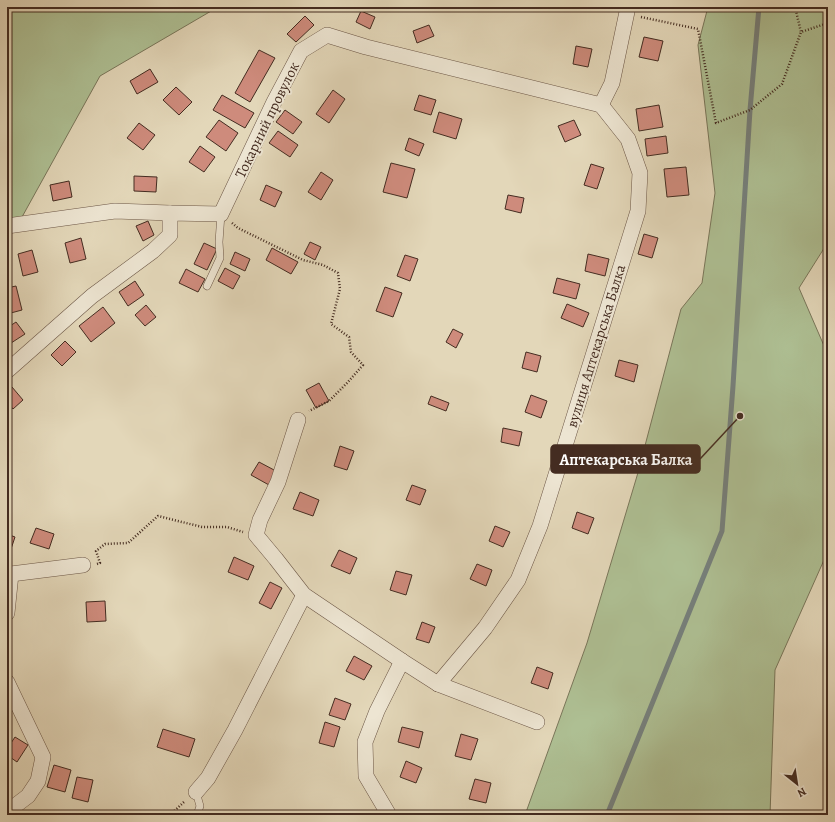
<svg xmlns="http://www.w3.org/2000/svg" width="835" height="822" font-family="Alegreya,serif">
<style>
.green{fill:#aebf93;stroke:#79765a}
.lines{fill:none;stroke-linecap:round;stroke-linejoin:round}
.stream{stroke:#76807c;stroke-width:5}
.building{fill:#ce8b7c;stroke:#442c21}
.service-casing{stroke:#6c5747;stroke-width:8}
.minor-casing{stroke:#6c5747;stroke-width:16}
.path{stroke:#442c21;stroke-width:2.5;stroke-dasharray:1 2;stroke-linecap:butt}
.service{stroke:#ede5d2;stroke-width:7}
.minor{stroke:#ede5d2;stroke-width:15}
.labels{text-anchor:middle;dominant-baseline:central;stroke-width:4;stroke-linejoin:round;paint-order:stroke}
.street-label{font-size:15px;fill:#442c21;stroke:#ede5d2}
.leader{fill:none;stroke:#442c21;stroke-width:1.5}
.callout-dot{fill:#442c21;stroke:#ede5d2;stroke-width:1.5}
.callout{fill:#442c21;stroke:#442c21;stroke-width:1.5}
.callout-label{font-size:16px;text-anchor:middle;font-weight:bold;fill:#fff}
</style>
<rect width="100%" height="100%" fill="#e3d7b9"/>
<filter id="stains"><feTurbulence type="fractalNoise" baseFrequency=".005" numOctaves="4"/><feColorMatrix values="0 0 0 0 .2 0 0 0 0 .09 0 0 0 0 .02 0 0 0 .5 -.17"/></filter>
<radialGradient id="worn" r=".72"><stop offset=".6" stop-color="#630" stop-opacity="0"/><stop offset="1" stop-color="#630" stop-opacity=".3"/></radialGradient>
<!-- green -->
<g class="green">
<polygon points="7,7 218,7 100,76 22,217 7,219"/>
<polygon points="708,7 828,7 828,242 799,288 828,355 828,551 775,670 770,815 525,815 587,643 637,476 681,309 702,283 715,193 698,45"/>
</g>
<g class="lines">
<!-- stream -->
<polyline class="stream" points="607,815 722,531 733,386 750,110 759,7"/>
</g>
<!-- building -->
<g class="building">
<polygon points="361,11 375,17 370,29 356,22"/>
<polygon points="305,16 314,25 296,42 287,34"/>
<polygon points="429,25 434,36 417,43 413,31"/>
<polygon points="644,37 663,41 658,61 639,57"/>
<polygon points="576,46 592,49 588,67 573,64"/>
<polygon points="259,50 275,58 250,102 235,93"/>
<polygon points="150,69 158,82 137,94 130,81"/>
<polygon points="176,87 192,102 179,115 163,100"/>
<polygon points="333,90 345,99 329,123 316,114"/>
<polygon points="222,95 254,113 245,128 213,110"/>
<polygon points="419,95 436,100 431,115 414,110"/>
<polygon points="659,105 663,127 639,131 636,109"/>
<polygon points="285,110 302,122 293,134 276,122"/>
<polygon points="439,112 462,119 456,139 433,132"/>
<polygon points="219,120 238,133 226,151 206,137"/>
<polygon points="574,120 581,135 565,142 558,126"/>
<polygon points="139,123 155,135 143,150 127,138"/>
<polygon points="278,131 298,145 290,157 269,143"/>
<polygon points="666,136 668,153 647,156 645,139"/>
<polygon points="409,138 424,144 419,156 405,150"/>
<polygon points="200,146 215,157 204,172 189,162"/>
<polygon points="391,163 415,169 407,198 383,192"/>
<polygon points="591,164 604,168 597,189 584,185"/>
<polygon points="686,167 689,195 667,197 664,169"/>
<polygon points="321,172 333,180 321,200 308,192"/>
<polygon points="134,176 157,177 156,192 134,191"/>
<polygon points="69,181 72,197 53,201 50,185"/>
<polygon points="266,185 282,192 275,207 260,200"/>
<polygon points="508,195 524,198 521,213 505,209"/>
<polygon points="148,221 154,235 143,241 136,226"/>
<polygon points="644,234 658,238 652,258 638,254"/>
<polygon points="81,238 86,259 70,263 65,243"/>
<polygon points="310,242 321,247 315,260 304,254"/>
<polygon points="204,243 217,249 207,270 194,264"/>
<polygon points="272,248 298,262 291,274 266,260"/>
<polygon points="32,250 38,272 23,276 18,254"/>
<polygon points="235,252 250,259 245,271 230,264"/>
<polygon points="588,254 609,259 605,276 585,271"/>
<polygon points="405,255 418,259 410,281 397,276"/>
<polygon points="225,268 240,276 233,289 218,281"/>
<polygon points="186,269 205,279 198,292 179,283"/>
<polygon points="557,278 580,284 576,299 553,293"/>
<polygon points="135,281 144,295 128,306 119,292"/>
<polygon points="16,286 22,310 7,314 7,288"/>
<polygon points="385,287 402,293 393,317 376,311"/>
<polygon points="567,304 589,313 583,327 561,318"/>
<polygon points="146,305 156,317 145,326 135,315"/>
<polygon points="103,307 115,323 91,342 79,326"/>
<polygon points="16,322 25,334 8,345 7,343 7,328"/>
<polygon points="453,329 463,334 456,348 446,342"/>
<polygon points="65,341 76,352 62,366 51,355"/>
<polygon points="526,352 541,356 537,372 522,368"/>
<polygon points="619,360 638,365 634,382 615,376"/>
<polygon points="319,383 329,401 316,408 306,390"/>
<polygon points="12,387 23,400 13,409 7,402 7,392"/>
<polygon points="531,395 547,401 541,418 525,412"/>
<polygon points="431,396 449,403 446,411 428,404"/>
<polygon points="503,428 522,432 519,446 501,442"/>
<polygon points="340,446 354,451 347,470 334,466"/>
<polygon points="259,462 276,471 269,485 251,475"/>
<polygon points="412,485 426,490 420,505 406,500"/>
<polygon points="300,492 319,500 313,516 293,509"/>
<polygon points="577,512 594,518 588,534 572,528"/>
<polygon points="495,526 510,532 503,547 489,541"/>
<polygon points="36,528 54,534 49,549 30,543"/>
<polygon points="7,534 15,537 10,552 7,551"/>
<polygon points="339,550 357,558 350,574 331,566"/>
<polygon points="234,557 254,566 248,580 228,572"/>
<polygon points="477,564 492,570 486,586 470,579"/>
<polygon points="396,571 412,575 406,595 390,590"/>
<polygon points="270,582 282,588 271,609 259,603"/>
<polygon points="105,601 106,621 87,622 86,602"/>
<polygon points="422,622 435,627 429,643 416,639"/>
<polygon points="354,656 372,666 364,680 346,671"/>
<polygon points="537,667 553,673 548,689 531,683"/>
<polygon points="335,698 351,704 345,720 329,715"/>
<polygon points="325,722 340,727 334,747 319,743"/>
<polygon points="402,727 423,732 419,748 398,742"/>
<polygon points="163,729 195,739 189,757 157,747"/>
<polygon points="461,734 478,739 471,760 455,756"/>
<polygon points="15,737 28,745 17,762 7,755 7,749"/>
<polygon points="406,761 422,768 416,783 400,777"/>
<polygon points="54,765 71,770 65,792 47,787"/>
<polygon points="77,777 93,780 88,802 72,798"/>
<polygon points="475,779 491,783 486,803 469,799"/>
</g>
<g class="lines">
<!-- service casing -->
<g class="service-casing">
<g id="service">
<polyline points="207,286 220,258 219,242 221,214"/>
<polyline points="196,792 200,806 197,815"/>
</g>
</g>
<!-- minor casing -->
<g class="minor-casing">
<g id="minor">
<polyline points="601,105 612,83 628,7"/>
<polyline points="7,226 115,211 170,213"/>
<polyline points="7,371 92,296 153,251 170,235 170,213 221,214 274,102 301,51 327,35 366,47 601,105"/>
<polyline points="298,420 278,482 260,520 256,535 276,559 304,595 402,661 438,684 537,722"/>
<polyline points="7,574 11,574 83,565"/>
<polyline points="7,613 11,574"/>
<polyline points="7,682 43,757 38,781 28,796 7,812"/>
<polyline points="438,684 485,628 518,580 540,526 638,211 640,173 628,139 601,105"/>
<polyline points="196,792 208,778 235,730 304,595"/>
<polyline points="389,815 366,776 365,742 377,711 402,661"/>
</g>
</g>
<!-- path -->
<g class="path">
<polyline points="795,7 801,32 828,23"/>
<polyline points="641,17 698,29 716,123 750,110 782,84 801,32"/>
<polyline points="232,223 238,228 303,260 323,265 338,273 340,289 331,324 349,337 351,352 363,365 347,383 329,401 309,411"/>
<polyline points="97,564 100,563 96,551 105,544 128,543 158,516 202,527 227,527 243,532"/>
<polyline points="170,815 185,801"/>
</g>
<!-- service -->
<use href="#service" class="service"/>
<!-- minor -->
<use href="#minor" class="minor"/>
</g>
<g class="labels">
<!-- street labels -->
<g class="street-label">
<text transform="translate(267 120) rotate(-64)">Токарний провулок</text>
<text transform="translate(596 346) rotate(-73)">вулиця Аптекарська Балка</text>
</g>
</g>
<!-- callouts -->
<path class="leader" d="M740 416L700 459"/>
<circle class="callout-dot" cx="740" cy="416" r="4"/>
<rect class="callout" x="551" y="445" width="149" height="28" rx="4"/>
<g class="callout-label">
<text x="626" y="465">Аптекарська Балка</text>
</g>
<!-- margin -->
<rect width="835" height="822" fill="none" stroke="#e3d7b9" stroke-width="24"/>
<rect x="8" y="8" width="819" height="806" fill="none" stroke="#442c21" stroke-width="2"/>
<rect x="12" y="12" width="811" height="798" fill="none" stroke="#442c21"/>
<!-- north arrow -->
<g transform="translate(797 784) rotate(150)" stroke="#ede5d2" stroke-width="3" paint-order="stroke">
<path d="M0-3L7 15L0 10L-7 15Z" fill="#442c21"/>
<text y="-6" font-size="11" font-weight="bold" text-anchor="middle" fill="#442c21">N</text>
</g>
<rect width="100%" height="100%" filter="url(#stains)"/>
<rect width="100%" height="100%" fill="url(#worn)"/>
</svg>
